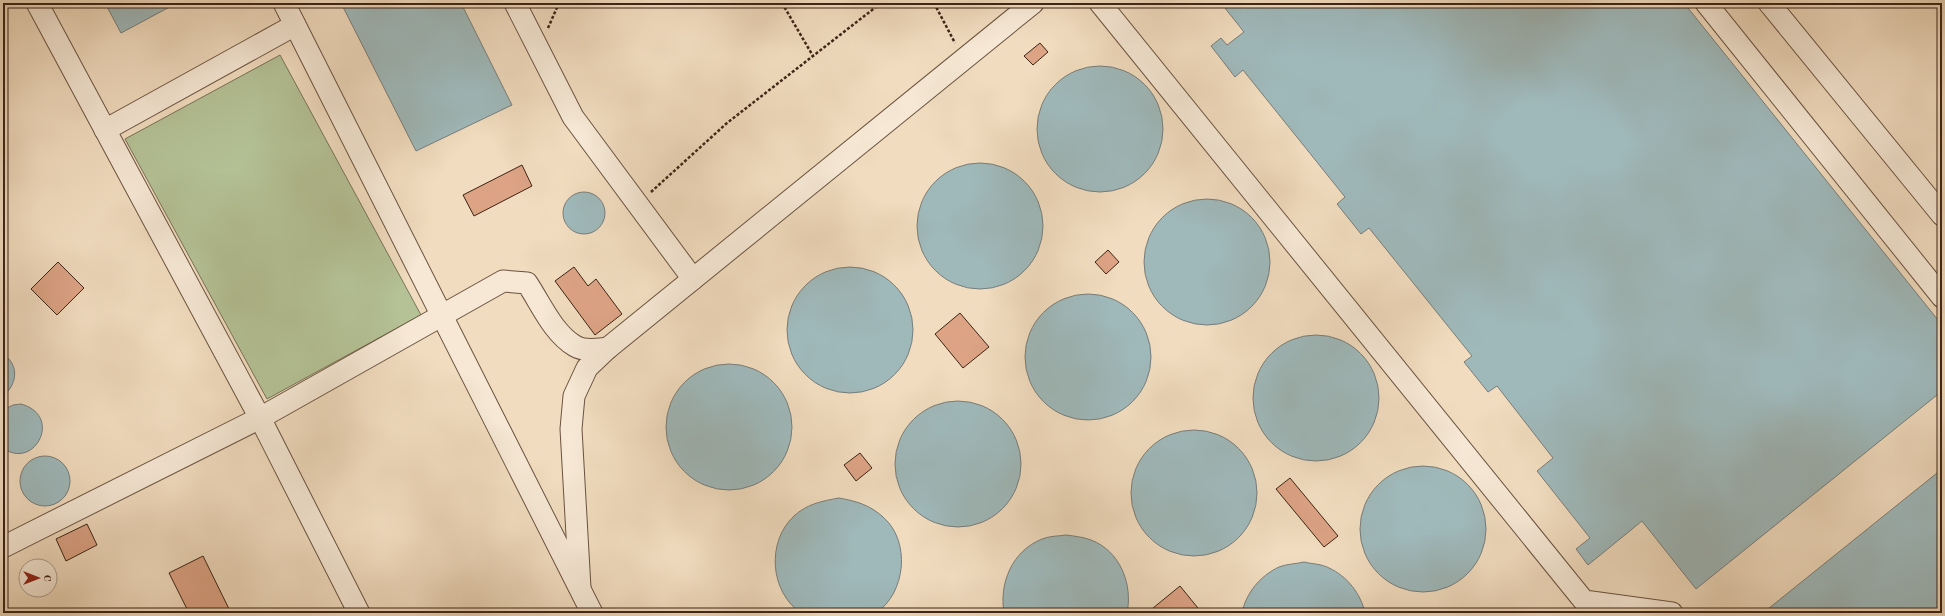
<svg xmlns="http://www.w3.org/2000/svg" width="1945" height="616" font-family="'Old Standard TT',serif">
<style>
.green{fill:#b4c296;stroke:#787356}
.water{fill:#9fb9bb;stroke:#787d79}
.building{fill:#dca385;stroke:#3d2415}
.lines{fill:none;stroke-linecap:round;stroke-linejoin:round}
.minor-casing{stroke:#6a5240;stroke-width:23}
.path{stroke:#3d2415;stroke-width:2.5;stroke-dasharray:3 2;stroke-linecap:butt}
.minor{stroke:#f6e8d5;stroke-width:21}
</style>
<rect width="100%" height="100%" fill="#f1dcbf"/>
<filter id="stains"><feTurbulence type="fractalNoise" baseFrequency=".005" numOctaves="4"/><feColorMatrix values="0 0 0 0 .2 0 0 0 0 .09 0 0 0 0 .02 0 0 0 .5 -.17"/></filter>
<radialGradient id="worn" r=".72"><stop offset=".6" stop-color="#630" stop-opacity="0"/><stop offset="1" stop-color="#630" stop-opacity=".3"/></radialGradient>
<!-- green -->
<polygon class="green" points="280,55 421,315 267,399 125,139"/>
<!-- water -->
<g class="water">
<polygon points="105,3 177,3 121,33"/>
<polygon points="341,3 461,3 512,105 416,151"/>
<polygon points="1221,3 1684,3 1942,325 1942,391 1696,589 1642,521 1588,565 1576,549 1590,538 1537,471 1553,458 1497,386 1488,392 1464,362 1472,356 1369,228 1361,234 1337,204 1345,197 1243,70 1235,77 1211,46 1221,38 1227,45 1244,32"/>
<circle cx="1100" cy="129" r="63"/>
<circle cx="980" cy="226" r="63"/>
<circle cx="584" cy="213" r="21"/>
<circle cx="1207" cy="262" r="63"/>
<circle cx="850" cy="330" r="63"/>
<circle cx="1088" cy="357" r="63"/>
<circle cx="1316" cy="398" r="63"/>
<path d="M3,354C20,365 17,385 3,396Z"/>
<circle cx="729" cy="427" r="63"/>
<circle cx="958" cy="464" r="63"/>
<path d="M21,404C64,416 34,471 3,448V410L13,405Z"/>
<circle cx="1194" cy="493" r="63"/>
<circle cx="45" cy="481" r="25"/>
<circle cx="1423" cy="529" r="63"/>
<polygon points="1942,469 1942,613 1763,613"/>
<path d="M839,498C856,501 870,505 883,517C911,541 906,593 876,613H801C770,592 766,542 794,516C807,504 822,501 839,498Z"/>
<path d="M1066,535C1074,536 1083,537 1091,540C1120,551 1133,584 1127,613H1004C999,583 1012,551 1042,539C1049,536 1059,536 1066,535Z"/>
<path d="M1304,562C1312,564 1322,564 1329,568C1347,576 1361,594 1365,613H1242C1246,593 1260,576 1279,567C1286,564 1296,564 1304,562Z"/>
</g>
<!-- building -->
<g class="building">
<polygon points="1040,43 1048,52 1033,65 1024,56"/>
<polygon points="522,165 532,186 474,216 463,195"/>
<polygon points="1108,250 1119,262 1106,274 1095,262"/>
<polygon points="58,262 84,288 57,315 31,289"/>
<polygon points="574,267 588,286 596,279 622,314 595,335 555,281"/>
<polygon points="960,313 989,347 963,368 935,334"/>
<polygon points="860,453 872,468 856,481 844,465"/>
<polygon points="1290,478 1338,536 1324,547 1276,489"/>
<polygon points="87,524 97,545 66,561 56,539"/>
<polygon points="203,556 231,613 189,613 169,573"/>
<polygon points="1180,586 1202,613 1147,613"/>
</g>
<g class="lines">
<!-- minor casing -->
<g class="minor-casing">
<g id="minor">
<polyline points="37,3 260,418 359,613"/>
<polyline points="284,3 592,613"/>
<polyline points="515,3 573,117 693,279"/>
<polyline points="1100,3 1584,601 1672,613"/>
<polyline points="1706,3 1942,297"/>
<polyline points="1769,3 1942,215"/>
<polyline points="105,130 295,25"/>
<path d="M3,547L260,418L503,281L527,283C541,304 553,333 575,346C585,352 598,349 608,348"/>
<polyline points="580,588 571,429 574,396 587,368 608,348 1033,3"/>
</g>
</g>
<!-- path -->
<g class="path">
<polyline points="782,3 813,56"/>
<polyline points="934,3 955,43"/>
<polyline points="548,28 559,3"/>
<polyline points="651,192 727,123 881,3"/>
</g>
<!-- minor -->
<use href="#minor" class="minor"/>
</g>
<!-- margin -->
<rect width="1945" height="616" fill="none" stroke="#f1dcbf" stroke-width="16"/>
<rect x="4" y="4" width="1937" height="608" fill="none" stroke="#3d2415" stroke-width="2"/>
<rect x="8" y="8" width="1929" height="600" fill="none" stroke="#3d2415"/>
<!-- north arrow -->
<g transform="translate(38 578) rotate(90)"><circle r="19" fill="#f6e8d5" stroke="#ac9a88"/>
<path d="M0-3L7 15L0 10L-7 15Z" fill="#8f2418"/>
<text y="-6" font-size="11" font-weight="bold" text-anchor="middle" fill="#3d2415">С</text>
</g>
<rect width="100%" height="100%" filter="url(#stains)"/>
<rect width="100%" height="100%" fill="url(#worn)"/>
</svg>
